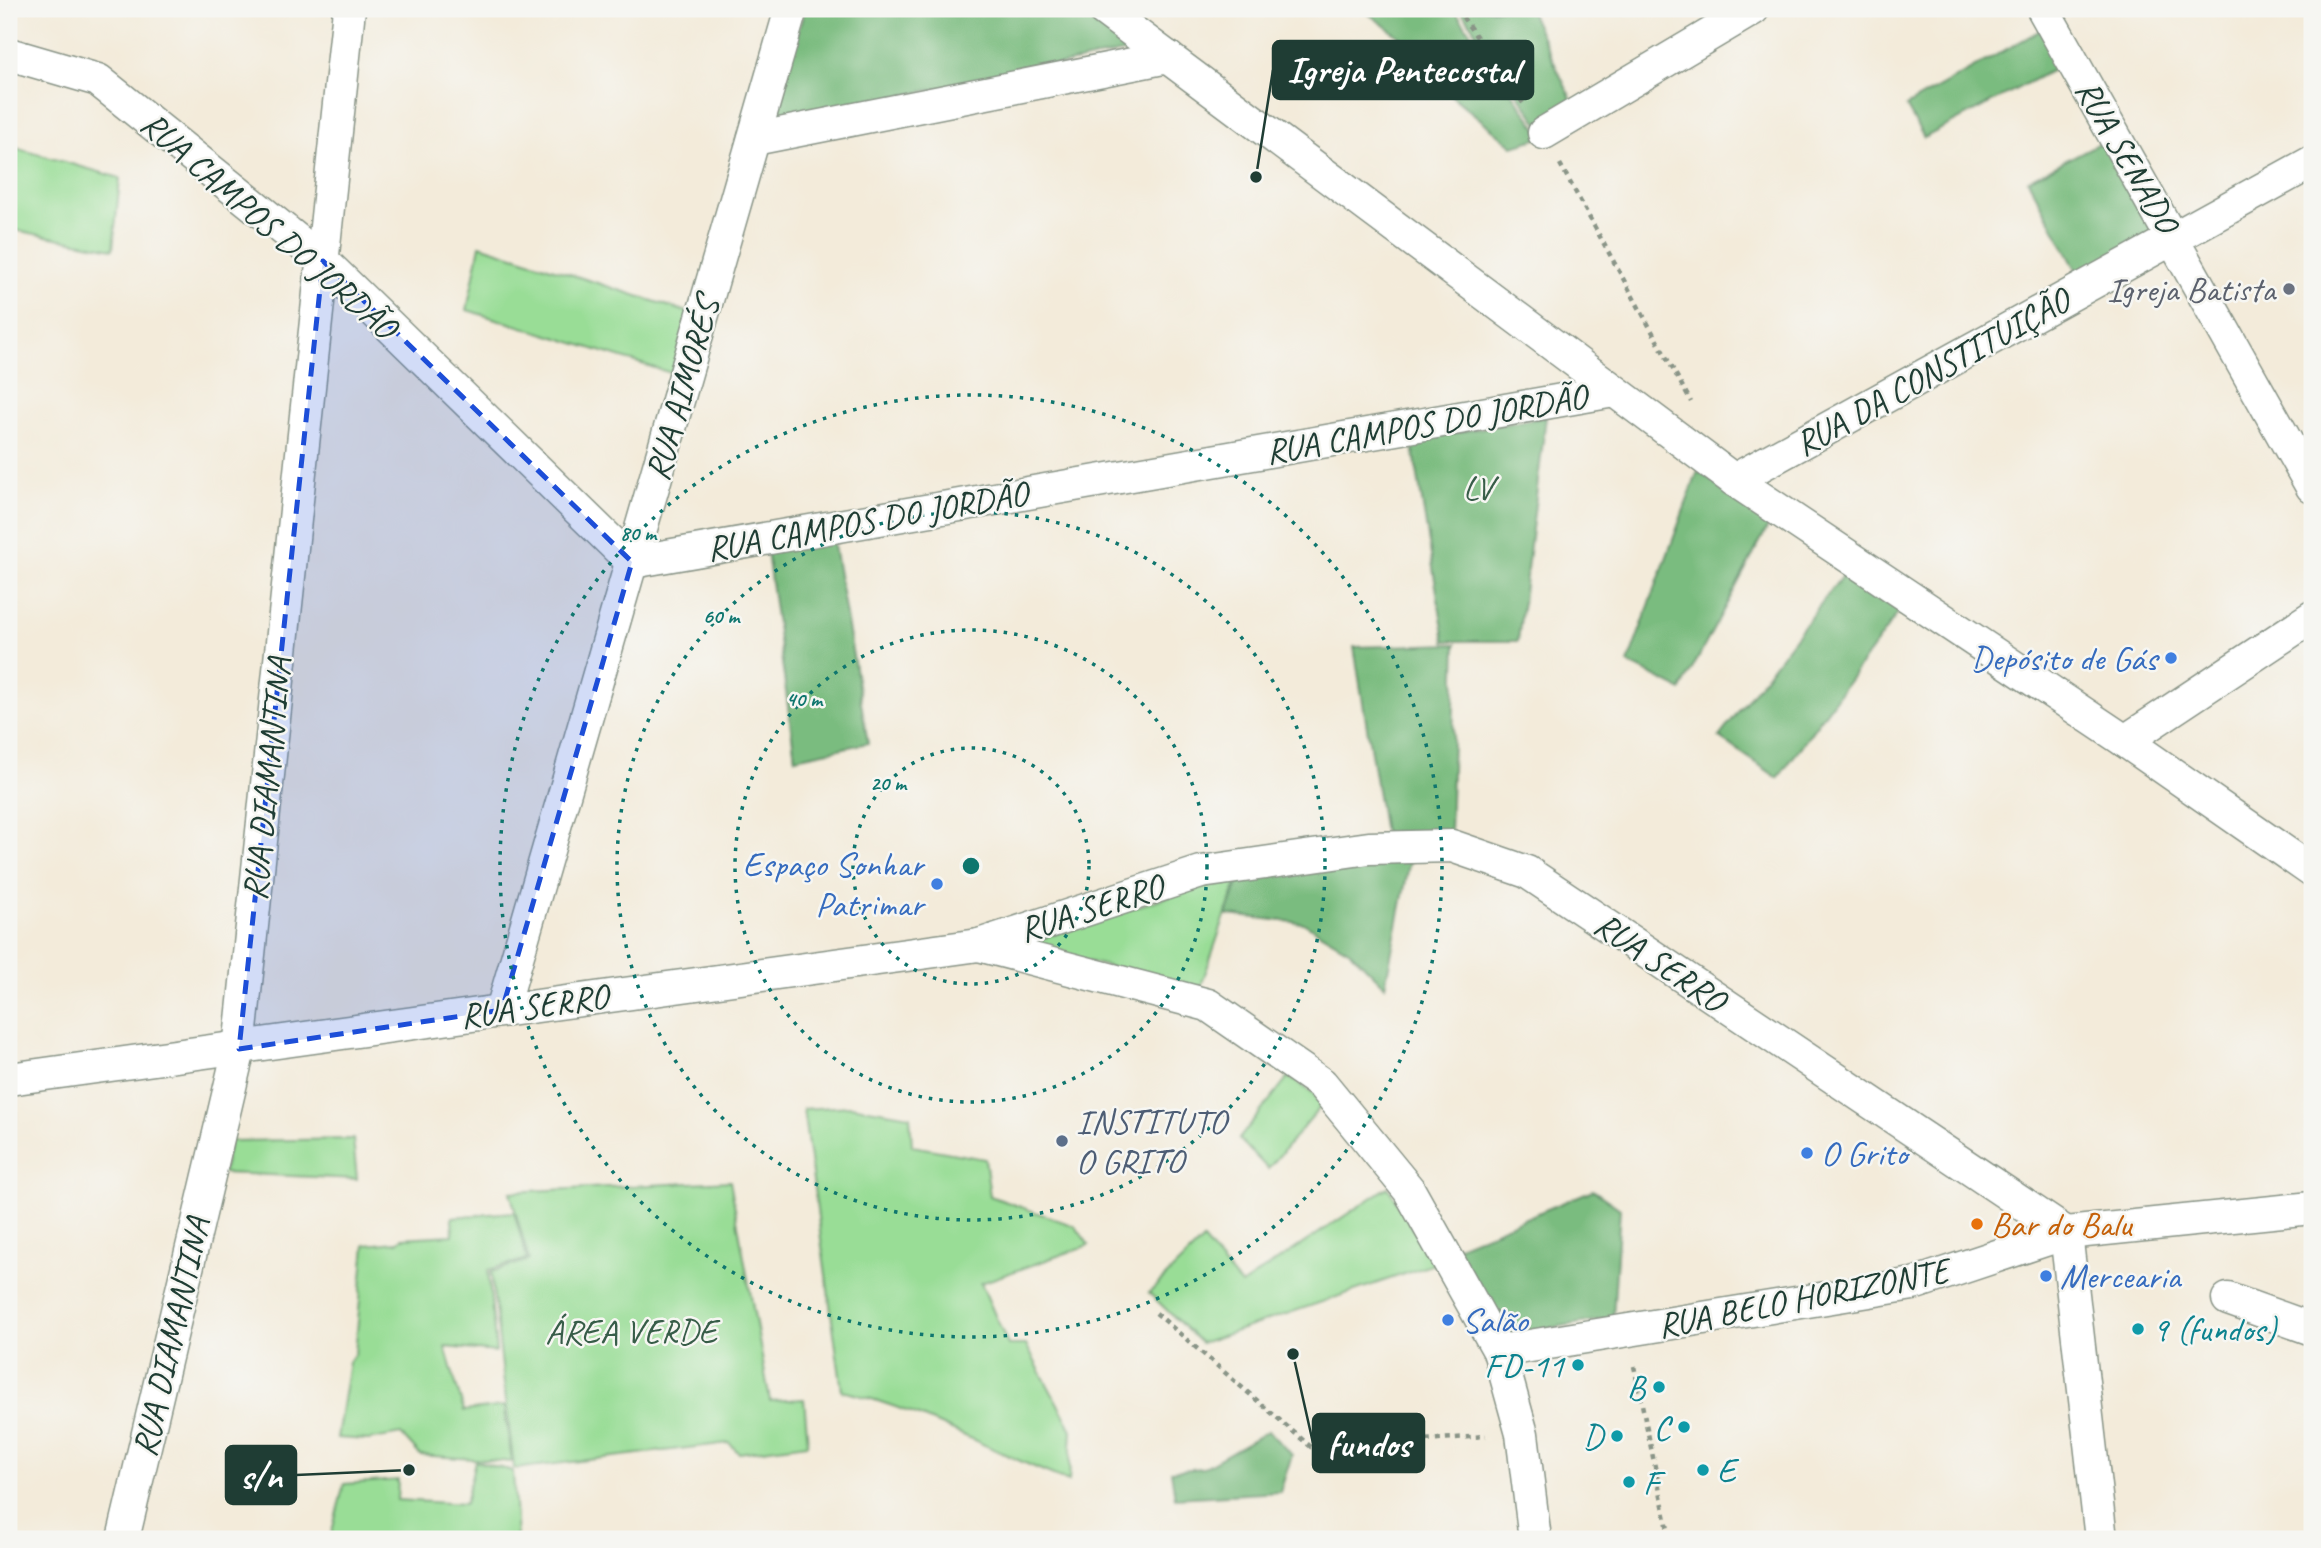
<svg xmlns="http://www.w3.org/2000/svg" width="2321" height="1548" font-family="Caveat,sans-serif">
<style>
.green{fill:#99dd96;stroke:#5c8d65;stroke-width:2}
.forest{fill:#7abc7f;stroke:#4c7c5a;stroke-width:2}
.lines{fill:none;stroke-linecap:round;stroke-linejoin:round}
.street-casing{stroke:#899487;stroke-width:35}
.path{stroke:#899487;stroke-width:4.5;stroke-dasharray:5 5;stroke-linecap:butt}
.street{stroke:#fff;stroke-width:32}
.marked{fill:#1d4ed8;fill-opacity:0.2;stroke:#1d4ed8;stroke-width:5;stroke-dasharray:14 9;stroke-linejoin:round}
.ring{fill:none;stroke:#0f766e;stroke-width:3.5;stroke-dasharray:3.5 7}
.worship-dot{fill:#6b7280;stroke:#f6f6f2;stroke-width:2.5}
.shop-dot{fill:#3f7fe0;stroke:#f6f6f2;stroke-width:2.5}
.service-dot{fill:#5c6f8a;stroke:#f6f6f2;stroke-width:2.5}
.food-dot{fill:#e8710a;stroke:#f6f6f2;stroke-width:2.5}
.culture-dot{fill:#0f9aa8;stroke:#f6f6f2;stroke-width:2.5}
.labels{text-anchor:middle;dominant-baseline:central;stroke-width:5;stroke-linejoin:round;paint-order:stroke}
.street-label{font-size:35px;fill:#1f3d34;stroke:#f6f6f2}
.worship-label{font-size:35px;fill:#5b616d;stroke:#f6f6f2;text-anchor:end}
.park-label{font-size:35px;fill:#375d48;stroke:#f6f6f2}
.shop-label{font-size:35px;fill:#366cbe;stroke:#f6f6f2;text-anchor:start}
.service-label{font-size:35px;fill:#4e5e75;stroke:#f6f6f2;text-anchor:start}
.food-label{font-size:35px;fill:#c56008;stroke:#f6f6f2;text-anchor:start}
.culture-label{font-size:35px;fill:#0d838f;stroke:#f6f6f2;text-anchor:end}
.centre{fill:#0f766e;stroke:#f6f6f2;stroke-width:3.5}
.ring-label{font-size:21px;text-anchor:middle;font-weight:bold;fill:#0f766e;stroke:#f6f6f2;stroke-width:5;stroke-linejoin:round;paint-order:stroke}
.leader{fill:none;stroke:#1f3d34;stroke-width:2.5}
.callout-dot{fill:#1f3d34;stroke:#f6f6f2;stroke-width:2.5}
.callout{fill:#1f3d34;stroke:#1f3d34;stroke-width:2.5}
.callout-label{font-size:37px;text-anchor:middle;font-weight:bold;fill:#fff}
</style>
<rect width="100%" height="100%" fill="#f6f6f2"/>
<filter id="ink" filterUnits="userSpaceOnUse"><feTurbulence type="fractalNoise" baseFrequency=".0143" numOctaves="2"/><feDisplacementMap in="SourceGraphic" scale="14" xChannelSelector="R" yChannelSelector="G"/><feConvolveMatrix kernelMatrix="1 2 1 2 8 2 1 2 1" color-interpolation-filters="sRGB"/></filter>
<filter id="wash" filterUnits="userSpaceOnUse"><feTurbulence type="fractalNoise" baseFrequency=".00686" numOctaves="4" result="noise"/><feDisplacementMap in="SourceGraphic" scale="28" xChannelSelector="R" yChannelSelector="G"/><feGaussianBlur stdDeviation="1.57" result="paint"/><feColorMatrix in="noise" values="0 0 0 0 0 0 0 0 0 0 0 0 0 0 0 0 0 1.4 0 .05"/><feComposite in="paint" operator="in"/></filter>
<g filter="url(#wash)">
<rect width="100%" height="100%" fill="#f3ebda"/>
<!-- green -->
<g class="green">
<polygon points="9,146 120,178 113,249 9,229"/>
<polygon points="480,245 690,313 671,373 467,310"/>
<polygon points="1237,881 1200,989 1037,949 1035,940 1185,891"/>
<polygon points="1288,1077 1312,1092 1322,1105 1268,1169 1239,1139"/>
<path d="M851,1106L910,1116L912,1146L985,1159L990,1196L1075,1226L1089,1245L981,1283L1008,1345H1026L1072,1430L1069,1481C993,1453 921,1409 842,1391L803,1109Z"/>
<polygon points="353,1139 357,1179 223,1173 230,1141"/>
<polygon points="730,1181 770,1401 804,1399 808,1444 739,1453 729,1443 514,1469 491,1272 529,1260 510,1192"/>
<polygon points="1388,1187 1434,1264 1201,1343 1149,1293 1203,1240 1241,1285"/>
<polygon points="514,1212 527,1259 488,1270 496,1352 445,1347 464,1411 504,1406 512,1462 420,1455 401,1434 368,1440 337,1438 349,1362 355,1353 365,1245 397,1242 402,1238 453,1235 452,1217"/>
<polygon points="475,1461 513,1471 517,1539 330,1539 344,1484 398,1480 397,1500 465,1504"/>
</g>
<!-- forest -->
<g class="forest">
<polygon points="805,9 1083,9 1134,50 769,122"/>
<polygon points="1362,9 1454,9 1543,137 1513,146 1452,96 1462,83"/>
<polygon points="1460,9 1529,9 1577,111 1544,132"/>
<polygon points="2041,30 2060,66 1924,138 1906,106"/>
<polygon points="2103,141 2157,234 2080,277 2028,180"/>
<polygon points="1546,417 1518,641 1445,641 1412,440"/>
<polygon points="1698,471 1771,521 1681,690 1628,663"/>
<polygon points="833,540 868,743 795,758 767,552"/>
<polygon points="1845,572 1901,609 1778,778 1719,737"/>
<polygon points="1456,644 1450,833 1384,833 1354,647"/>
<polygon points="1410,860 1385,986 1350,951 1303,923 1227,915 1239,880 1324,867"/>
<polygon points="1593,1190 1620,1209 1613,1318 1506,1335 1456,1247"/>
<polygon points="1268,1431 1292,1455 1280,1492 1175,1498 1171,1471 1203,1468"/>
</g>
</g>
<g filter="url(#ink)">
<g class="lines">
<!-- street casing -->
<g class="street-casing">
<g id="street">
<polyline points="1103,9 1734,480 2125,741 2312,871"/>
<polyline points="2043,9 2312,487"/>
<polyline points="9,54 98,80 323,261 632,562 1614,391"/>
<polyline points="1544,133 1753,9"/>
<polyline points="754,139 1168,57"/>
<polyline points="1734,480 2312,162"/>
<polyline points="2125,741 2312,617"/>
<polyline points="979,945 1208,1005 1322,1084 1409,1190 1499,1351 1522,1434 1535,1539"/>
<polyline points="502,1010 791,9"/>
<polyline points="9,1079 979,945 1201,872 1369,848 1452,846 1527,872 2066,1233 2101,1539"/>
<polyline points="2228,1299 2312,1329"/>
<polyline points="1499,1351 1913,1284 2066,1233 2312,1208"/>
<polyline points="123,1539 239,1049 349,9"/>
</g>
</g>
<!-- path -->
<g class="path">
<polyline points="1457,9 1525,106"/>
<polyline points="1560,164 1691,402"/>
<polyline points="1156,1313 1311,1447 1486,1436"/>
<polyline points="1634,1366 1670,1539"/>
</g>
<!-- street -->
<use href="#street" class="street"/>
</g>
</g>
<!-- marked area -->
<path class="marked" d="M323,261L632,562L502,1010L239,1049Z"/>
<!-- distance rings -->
<g class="ring">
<circle cx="971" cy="866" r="118"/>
<circle cx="971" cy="866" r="236"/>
<circle cx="971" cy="866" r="354"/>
<circle cx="971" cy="866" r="471"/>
</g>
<!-- markers -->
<circle class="worship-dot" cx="2289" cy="289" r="7"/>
<g class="shop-dot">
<circle cx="2171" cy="658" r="7"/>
<circle cx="937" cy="884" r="7"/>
<circle cx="1807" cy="1153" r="7"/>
<circle cx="2046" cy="1276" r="7"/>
<circle cx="1448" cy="1320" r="7"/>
</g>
<circle class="service-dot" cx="1062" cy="1141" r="7"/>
<circle class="food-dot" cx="1977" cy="1224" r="7"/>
<g class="culture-dot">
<circle cx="2138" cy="1329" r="7"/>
<circle cx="1578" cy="1365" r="7"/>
<circle cx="1659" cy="1387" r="7"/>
<circle cx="1684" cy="1427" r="7"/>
<circle cx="1617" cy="1436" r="7"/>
<circle cx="1703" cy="1470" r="7"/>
<circle cx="1629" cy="1482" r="7"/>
</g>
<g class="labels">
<!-- street labels -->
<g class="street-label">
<text transform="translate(2127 156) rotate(60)">RUA SENADO</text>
<text transform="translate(269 225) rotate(41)">RUA CAMPOS DO JORDÃO</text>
<text transform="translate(1932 372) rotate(-29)">RUA DA CONSTITUIÇÃO</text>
<text transform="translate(682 389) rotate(-74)">RUA AIMORÉS</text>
<text transform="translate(1426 424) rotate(-10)">RUA CAMPOS DO JORDÃO</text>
<text transform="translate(867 521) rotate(-10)">RUA CAMPOS DO JORDÃO</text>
<text transform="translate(267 779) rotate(-84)">RUA DIAMANTINA</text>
<text transform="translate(1091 908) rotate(-18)">RUA SERRO</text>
<text transform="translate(1660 962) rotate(34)">RUA SERRO</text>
<text transform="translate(534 1006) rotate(-8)">RUA SERRO</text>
<text transform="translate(1803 1298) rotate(-11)">RUA BELO HORIZONTE</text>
<text transform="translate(171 1337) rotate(-77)">RUA DIAMANTINA</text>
</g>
<!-- worship labels -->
<g class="worship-label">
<text x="2275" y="289">Igreja Batista</text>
</g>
<!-- park labels -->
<g class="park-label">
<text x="1478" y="488">LV</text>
<text x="631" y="1331">ÁREA VERDE</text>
</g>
<!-- shop labels -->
<g class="shop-label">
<text x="2157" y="658" text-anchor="end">Depósito de Gás</text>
<text x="923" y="864" text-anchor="end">Espaço Sonhar<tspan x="923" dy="40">Patrimar</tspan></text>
<text x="1821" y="1153">O Grito</text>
<text x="2060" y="1276">Mercearia</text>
<text x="1462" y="1320">Salão</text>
</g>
<!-- service labels -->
<g class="service-label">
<text x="1076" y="1121">INSTITUTO<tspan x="1076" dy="40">O GRITO</tspan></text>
</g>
<!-- food labels -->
<g class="food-label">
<text x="1991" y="1224">Bar do Balu</text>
</g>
<!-- culture labels -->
<g class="culture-label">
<text x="2152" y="1329" text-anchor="start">9 (fundos)</text>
<text x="1564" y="1365">FD-11</text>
<text x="1645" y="1387">B</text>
<text x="1670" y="1427">C</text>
<text x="1603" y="1436">D</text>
<text x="1717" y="1470" text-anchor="start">E</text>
<text x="1643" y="1482" text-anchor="start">F</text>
</g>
</g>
<circle cx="971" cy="866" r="10" class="centre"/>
<g class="ring-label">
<text x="638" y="540">80 m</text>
<text x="721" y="623">60 m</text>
<text x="804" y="706">40 m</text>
<text x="888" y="790">20 m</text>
</g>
<!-- callouts -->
<path class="leader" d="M1256 177L1273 70M1293 1354L1313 1443M409 1470L296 1475"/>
<g class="callout-dot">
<circle cx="1256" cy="177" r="7"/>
<circle cx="1293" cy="1354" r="7"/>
<circle cx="409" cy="1470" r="7"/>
</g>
<g class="callout">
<rect x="1273" y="41" width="260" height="58" rx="7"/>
<rect x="1313" y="1414" width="111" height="58" rx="7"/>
<rect x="226" y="1446" width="70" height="58" rx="7"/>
</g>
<g class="callout-label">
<text x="1403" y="82">Igreja Pentecostal</text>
<text x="1369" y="1456">fundos</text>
<text x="261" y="1488">s/n</text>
</g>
<!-- margin -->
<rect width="2321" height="1548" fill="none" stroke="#f6f6f2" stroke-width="35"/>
</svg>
